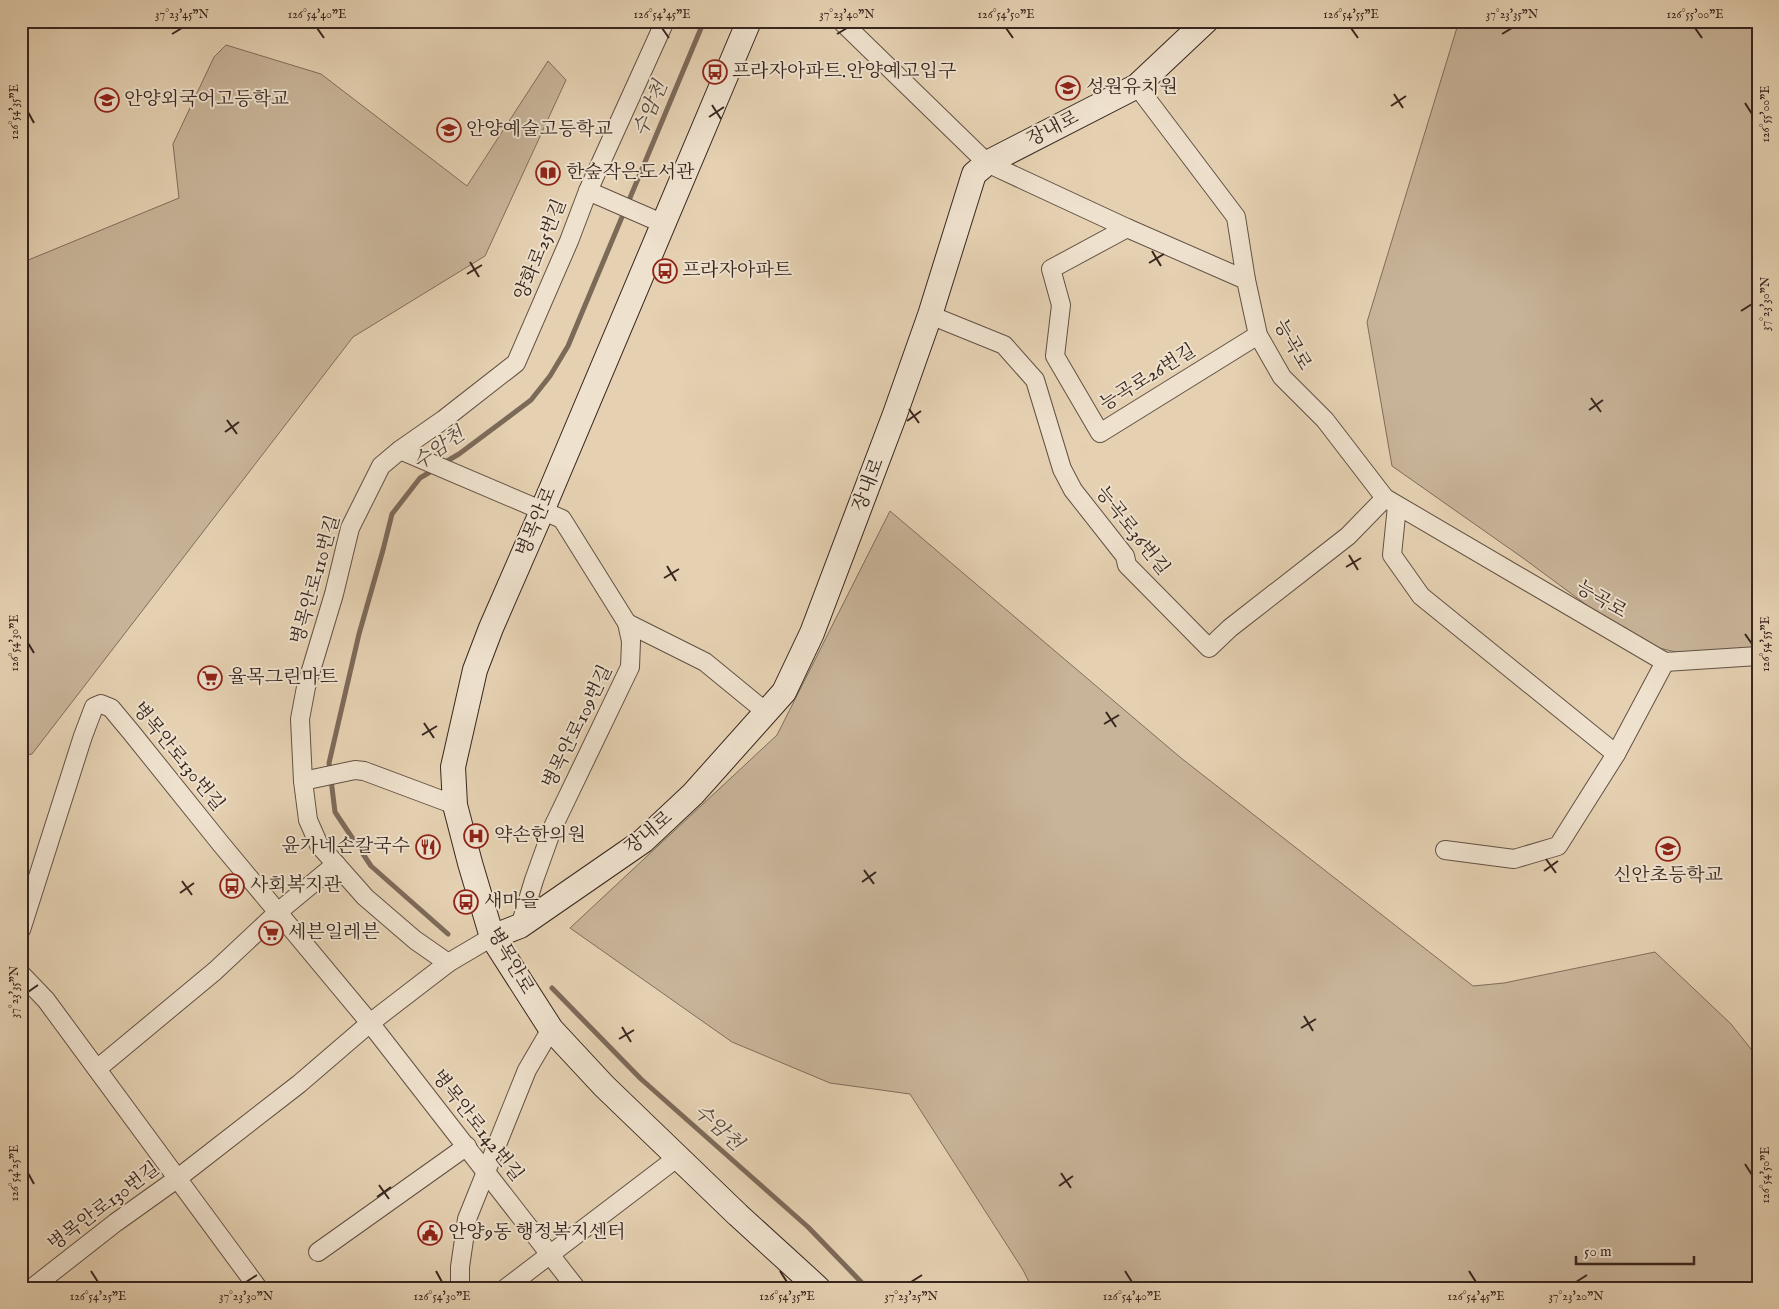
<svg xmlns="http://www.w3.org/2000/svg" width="1779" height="1309" font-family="'IM FELL English','Noto Serif KR',serif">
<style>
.green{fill:#c8b499;stroke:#806d5c}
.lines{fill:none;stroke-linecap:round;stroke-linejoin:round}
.stream{stroke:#7c6a59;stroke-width:5}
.street-casing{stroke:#635144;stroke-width:20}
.secondary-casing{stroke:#38261f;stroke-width:26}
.street{stroke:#eee1cd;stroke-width:18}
.secondary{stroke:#eee1cd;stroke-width:24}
.ticks{fill:none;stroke:#38261f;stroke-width:2}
.labels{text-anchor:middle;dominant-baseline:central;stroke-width:4;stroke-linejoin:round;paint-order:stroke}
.poi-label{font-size:19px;fill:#38261f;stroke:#eee1cd;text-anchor:start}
.street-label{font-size:19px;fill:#38261f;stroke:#eee1cd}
.water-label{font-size:20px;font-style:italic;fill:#5a483c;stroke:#eee1cd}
.neatline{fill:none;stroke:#38261f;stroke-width:2}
.ticks-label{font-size:12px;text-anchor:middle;fill:#38261f}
</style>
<rect width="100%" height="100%" fill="#e5d1b2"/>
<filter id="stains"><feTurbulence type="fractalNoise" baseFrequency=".004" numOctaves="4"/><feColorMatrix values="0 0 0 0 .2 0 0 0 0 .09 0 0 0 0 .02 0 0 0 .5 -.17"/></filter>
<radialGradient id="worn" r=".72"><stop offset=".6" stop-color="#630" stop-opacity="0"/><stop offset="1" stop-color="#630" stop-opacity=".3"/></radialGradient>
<!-- green -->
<g class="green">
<polygon points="1459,21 1758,21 1758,656 1718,662 1638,643 1523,558 1392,466 1367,322"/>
<polygon points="226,45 321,74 467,186 548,61 566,80 485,256 353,337 32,754 21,756 21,263 179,198 173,144 214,57"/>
<polygon points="890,511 1181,758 1473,986 1504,983 1655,952 1731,1024 1758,1058 1758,1288 1032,1288 1023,1270 910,1094 830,1083 732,1042 570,928 777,735"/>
</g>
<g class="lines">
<!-- stream -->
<g class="stream">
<polyline points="442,464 459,454 531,400 550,376 568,346 704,21"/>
<polyline points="435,469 420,478 392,514 383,550 359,634 329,763 335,812 371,866 448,934"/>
<polyline points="552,988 641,1079 808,1227 867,1288"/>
</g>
<!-- street casing -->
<g class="street-casing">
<g id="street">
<polyline points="841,21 987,163 1127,228 1246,280 1258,335 1282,377 1325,420 1385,498 1665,662 1758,656"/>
<polyline points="1137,86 1236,217 1246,280"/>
<polyline points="588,191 664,224"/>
<polyline points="1127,228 1051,269 1061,305 1055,356 1100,433 1258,335"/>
<polyline points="930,315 1004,345 1035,380 1062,469 1073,490 1125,556 1127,565 1209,648 1230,628 1348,536 1385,498"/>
<polyline points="400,450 562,519 627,623 631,641 630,667 553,827 534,880 520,926"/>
<polyline points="1397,506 1392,555 1421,596 1616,754"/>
<polyline points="627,623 705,662 766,712"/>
<polyline points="303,781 355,770 364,771 455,805"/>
<polyline points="1445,850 1514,859 1558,846 1616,754 1665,662"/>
<polyline points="21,930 83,736 94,707 101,704 111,708 131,732 221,844 370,1023 576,1288"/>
<polyline points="448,963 415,940 365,897 319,845 308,820 303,781 300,719 306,687 334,594 350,528 381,466 400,450 443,420 516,363 569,241 588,191 665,21"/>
<polyline points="21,974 46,1000 258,1288"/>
<polyline points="97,1069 215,971 278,912 336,864"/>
<polyline points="318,1252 467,1146"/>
<polyline points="32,1288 115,1223 178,1178 299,1084 370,1023 448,963 492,937"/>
<polyline points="460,1288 460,1267 467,1219 527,1070 551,1029"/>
<polyline points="506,1288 678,1157"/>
</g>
</g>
<!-- secondary casing -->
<g class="secondary-casing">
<g id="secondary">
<polyline points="749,21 542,511 491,628 475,670 453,767 455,805 470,863 492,937 551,1029 604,1086 738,1215 818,1288"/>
<polyline points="492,937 520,926 643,841 693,794 784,692 812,633 895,414 930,315 974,174 987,163 1137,86 1206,21"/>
</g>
</g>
<!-- street -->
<use href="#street" class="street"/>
<!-- secondary -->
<use href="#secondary" class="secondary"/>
</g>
<!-- ticks -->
<path class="ticks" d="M317,28L324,38M662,28L669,38M1006,28L1013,38M1351,28L1358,38M1695,28L1702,38M172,34L182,28M837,34L847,28M1502,34L1512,28M1394,94L1403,108M1745,103L1752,114M712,105L721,119M1391,106L1406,96M28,112L34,123M709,117L724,107M1152,251L1161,266M470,262L479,277M1149,263L1164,254M467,274L482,265M1741,311L1752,304M1591,398L1601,412M909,409L919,423M1589,410L1603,400M227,420L237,434M907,421L921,411M225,432L239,422M1349,555L1358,570M667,566L676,581M1346,567L1361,558M664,578L679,569M1745,634L1752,644M28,643L34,653M1106,712L1116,727M424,723L434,738M1104,724L1119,715M422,735L437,726M1546,859L1556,873M864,870L874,884M1544,871L1558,861M182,881L192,895M862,882L876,872M180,893L194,883M28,992L38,985M1304,1016L1313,1031M622,1027L631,1042M1301,1028L1316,1019M619,1039L634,1030M1745,1164L1752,1175M28,1173L34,1184M1061,1173L1071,1188M379,1185L389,1199M1059,1186L1073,1176M377,1197L391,1187M91,1271L98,1282M436,1271L442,1282M780,1271L787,1282M1125,1271L1132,1282M1469,1271L1476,1282M246,1282L257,1275M911,1282L922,1275M1576,1282L1587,1275"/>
<!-- icons -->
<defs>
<g id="bus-ring" transform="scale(1.25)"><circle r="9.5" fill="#eee1cd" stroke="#8f2418" stroke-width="1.5"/><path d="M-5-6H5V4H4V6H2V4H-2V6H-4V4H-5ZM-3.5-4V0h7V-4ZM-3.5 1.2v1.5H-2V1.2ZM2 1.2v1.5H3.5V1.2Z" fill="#8f2418"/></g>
<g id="school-ring" transform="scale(1.25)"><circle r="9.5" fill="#eee1cd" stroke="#8f2418" stroke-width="1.5"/><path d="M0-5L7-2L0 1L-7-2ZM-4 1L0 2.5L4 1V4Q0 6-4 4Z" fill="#8f2418"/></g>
<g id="library-ring" transform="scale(1.25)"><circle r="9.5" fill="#eee1cd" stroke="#8f2418" stroke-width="1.5"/><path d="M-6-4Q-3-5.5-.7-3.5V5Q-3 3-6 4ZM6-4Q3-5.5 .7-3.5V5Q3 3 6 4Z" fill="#8f2418"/></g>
<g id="supermarket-ring" transform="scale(1.25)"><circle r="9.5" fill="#eee1cd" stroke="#8f2418" stroke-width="1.5"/><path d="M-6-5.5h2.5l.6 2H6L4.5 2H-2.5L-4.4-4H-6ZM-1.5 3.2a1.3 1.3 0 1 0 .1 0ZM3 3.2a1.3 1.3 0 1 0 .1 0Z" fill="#8f2418"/></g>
<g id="hospital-ring" transform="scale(1.25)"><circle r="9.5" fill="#eee1cd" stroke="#8f2418" stroke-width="1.5"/><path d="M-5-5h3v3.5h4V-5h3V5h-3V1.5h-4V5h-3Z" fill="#8f2418"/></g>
<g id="restaurant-ring" transform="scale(1.25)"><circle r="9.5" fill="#eee1cd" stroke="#8f2418" stroke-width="1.5"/><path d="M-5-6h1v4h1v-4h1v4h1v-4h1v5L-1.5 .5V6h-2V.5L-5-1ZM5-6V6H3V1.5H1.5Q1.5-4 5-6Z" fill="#8f2418"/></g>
<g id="civic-ring" transform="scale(1.25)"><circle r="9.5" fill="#eee1cd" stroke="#8f2418" stroke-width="1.5"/><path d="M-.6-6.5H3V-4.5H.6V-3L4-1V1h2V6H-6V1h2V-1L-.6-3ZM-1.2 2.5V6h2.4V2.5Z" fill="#8f2418"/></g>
</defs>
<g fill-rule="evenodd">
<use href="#bus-ring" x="715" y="72"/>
<use href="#school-ring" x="1068" y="88"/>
<use href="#school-ring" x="107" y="100"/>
<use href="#school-ring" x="449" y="130"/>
<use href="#library-ring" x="548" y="173"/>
<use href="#bus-ring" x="665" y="271"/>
<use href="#supermarket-ring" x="210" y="678"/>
<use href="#hospital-ring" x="476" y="836"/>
<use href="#restaurant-ring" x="428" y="847"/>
<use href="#school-ring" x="1668" y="849"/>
<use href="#bus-ring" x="232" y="886"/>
<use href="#bus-ring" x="466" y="902"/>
<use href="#supermarket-ring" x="271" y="933"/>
<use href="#civic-ring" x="430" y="1233"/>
</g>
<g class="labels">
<!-- poi labels -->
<g class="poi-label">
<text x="732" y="72">프라자아파트.안양예고입구</text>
<text x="1086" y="88">성원유치원</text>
<text x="124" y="100">안양외국어고등학교</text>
<text x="466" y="130">안양예술고등학교</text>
<text x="566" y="173">한숲작은도서관</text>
<text x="682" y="271">프라자아파트</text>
<text x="228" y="678">율목그린마트</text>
<text x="494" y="836">약손한의원</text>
<text x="410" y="847" text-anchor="end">윤가네손칼국수</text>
<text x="1668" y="876" text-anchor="middle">신안초등학교</text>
<text x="250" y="886">사회복지관</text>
<text x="484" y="902">새마을</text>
<text x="288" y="933">세븐일레븐</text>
<text x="448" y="1233">안양9동 행정복지센터</text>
</g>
<!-- street labels -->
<g class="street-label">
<text transform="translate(1053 129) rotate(-27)">장내로</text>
<text transform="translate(541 250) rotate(-68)">양화로25번길</text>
<text transform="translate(1292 345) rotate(60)">능곡로</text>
<text transform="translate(1148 378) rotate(-32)">능곡로26번길</text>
<text transform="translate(869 485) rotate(-69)">장내로</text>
<text transform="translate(537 522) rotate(-67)">병목안로</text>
<text transform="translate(1132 531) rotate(52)">능곡로36번길</text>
<text transform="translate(316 580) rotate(-74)">병목안로110번길</text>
<text transform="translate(1601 600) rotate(30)">능곡로</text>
<text transform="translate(578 727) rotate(-64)">병목안로109번길</text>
<text transform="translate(178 757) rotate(51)">병목안로130번길</text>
<text transform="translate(649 833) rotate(-40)">장내로</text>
<text transform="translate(510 961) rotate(60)">병목안로</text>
<text transform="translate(477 1126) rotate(52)">병목안로142번길</text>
<text transform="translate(104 1207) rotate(-37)">병목안로130번길</text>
</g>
<!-- water labels -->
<g class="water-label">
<text transform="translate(651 109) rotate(-67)">수암천</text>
<text transform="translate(439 449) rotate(-35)">수암천</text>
<text transform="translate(718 1128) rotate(42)">수암천</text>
</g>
</g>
<!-- margin -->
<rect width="1779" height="1309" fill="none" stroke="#e5d1b2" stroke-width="55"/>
<!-- scale -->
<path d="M1576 1256v8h118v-8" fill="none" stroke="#38261f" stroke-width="2.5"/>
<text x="1584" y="1256" font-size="15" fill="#38261f" stroke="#eee1cd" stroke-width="4" paint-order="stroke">50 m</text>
<rect x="28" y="28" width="1724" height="1254" class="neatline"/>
<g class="ticks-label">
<text x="182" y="18">37°23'45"N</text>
<text x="317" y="18">126°54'40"E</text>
<text x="662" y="18">126°54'45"E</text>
<text x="847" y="18">37°23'40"N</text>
<text x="1006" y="18">126°54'50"E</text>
<text x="1351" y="18">126°54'55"E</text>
<text x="1512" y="18">37°23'35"N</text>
<text x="1695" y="18">126°55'00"E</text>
<text transform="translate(14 112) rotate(-90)" y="4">126°54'35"E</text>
<text transform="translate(1765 114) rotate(-90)" y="4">126°55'00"E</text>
<text transform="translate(1765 304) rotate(-90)" y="4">37°23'30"N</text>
<text transform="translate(14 643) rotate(-90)" y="4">126°54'30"E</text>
<text transform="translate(1765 644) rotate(-90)" y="4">126°54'55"E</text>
<text transform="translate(14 992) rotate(-90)" y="4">37°23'35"N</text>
<text transform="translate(14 1173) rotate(-90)" y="4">126°54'25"E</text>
<text transform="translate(1765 1175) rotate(-90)" y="4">126°54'50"E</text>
<text x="98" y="1300">126°54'25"E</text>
<text x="246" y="1300">37°23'30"N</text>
<text x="442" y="1300">126°54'30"E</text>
<text x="787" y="1300">126°54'35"E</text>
<text x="911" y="1300">37°23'25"N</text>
<text x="1132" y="1300">126°54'40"E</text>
<text x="1476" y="1300">126°54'45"E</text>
<text x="1576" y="1300">37°23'20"N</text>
</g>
<rect width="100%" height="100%" filter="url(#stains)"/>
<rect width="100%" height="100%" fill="url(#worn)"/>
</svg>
